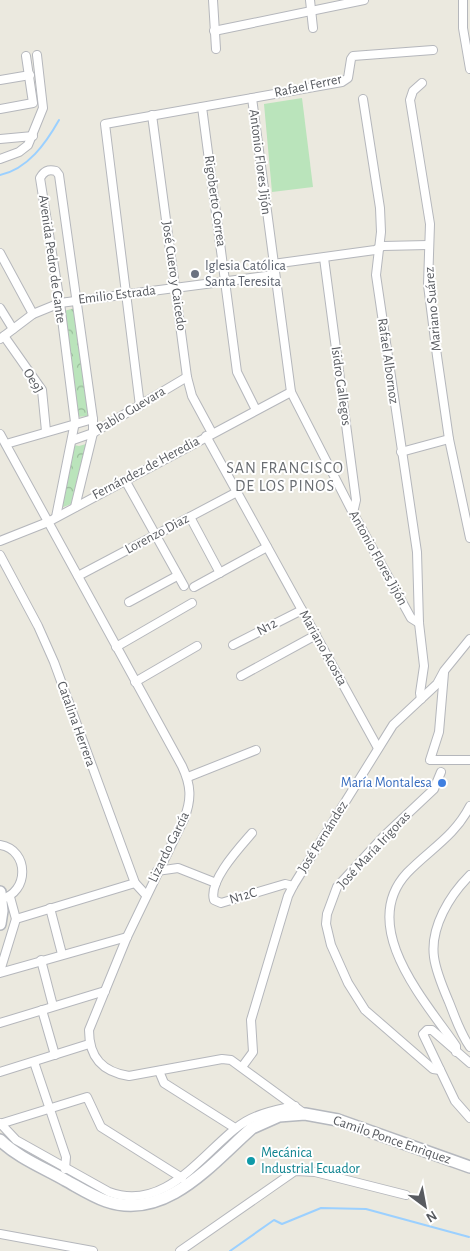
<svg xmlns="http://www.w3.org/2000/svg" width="470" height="1251" font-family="'Alegreya Sans',sans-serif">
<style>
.park{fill:url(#park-crowns)}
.pitch{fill:#bae4bb}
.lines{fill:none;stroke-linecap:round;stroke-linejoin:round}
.stream{stroke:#9bd0ff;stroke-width:2}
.minor-casing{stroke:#b5b7bc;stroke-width:10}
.secondary-casing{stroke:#b5b8be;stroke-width:14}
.minor{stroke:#fff;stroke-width:8}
.secondary{stroke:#fff;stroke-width:11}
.worship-dot{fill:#6b7280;stroke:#fff;stroke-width:2}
.shop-dot{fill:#3f7fe0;stroke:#fff;stroke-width:2}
.culture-dot{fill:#0f9aa8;stroke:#fff;stroke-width:2}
.labels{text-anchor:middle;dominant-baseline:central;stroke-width:4;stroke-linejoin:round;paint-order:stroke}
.street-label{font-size:14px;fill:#585b60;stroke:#fff}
.worship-label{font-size:14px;fill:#5b616d;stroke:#fff;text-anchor:start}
.shop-label{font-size:14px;fill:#366cbe;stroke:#fff;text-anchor:end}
.culture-label{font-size:14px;fill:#0d838f;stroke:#fff;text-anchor:start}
.quarter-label{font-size:16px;letter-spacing:1px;fill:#696d72;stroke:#fff}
</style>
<defs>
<pattern id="park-crowns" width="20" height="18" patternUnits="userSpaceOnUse" patternTransform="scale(1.25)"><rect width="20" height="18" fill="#bae4bb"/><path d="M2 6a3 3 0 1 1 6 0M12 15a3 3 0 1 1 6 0" fill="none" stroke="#9abc9b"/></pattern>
</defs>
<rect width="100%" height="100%" fill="#ebe9df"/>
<!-- park -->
<g class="park">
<polygon points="75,308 88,416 76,417 64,311"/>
<polygon points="86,444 71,504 61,508 74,445 79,446"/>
</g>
<!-- pitch -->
<polygon class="pitch" points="302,98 313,187 272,192 264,104"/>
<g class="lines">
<!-- stream -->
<g class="stream">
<path d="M0,175C28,169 46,143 59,120"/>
<polyline points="230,1251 274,1220 282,1224 321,1208 366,1209 469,1237"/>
</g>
<!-- minor casing -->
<g class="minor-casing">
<g id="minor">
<polyline points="213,0 216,49"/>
<polyline points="310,0 313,28"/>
<polyline points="463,0 463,28 470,69"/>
<polyline points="214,31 364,0"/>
<polyline points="0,80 30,75"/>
<polyline points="422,83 413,91 410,100 430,224 428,285 437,356 449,439 470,538"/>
<polyline points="252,98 291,392 353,513 411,618 419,623"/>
<polyline points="363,99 380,208 381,232 376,275 417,552 419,623 424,666 420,693 421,699"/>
<polyline points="202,107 237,372 256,410"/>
<polyline points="0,109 33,103 26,56"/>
<polyline points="152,115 187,377 192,396 212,433"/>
<polyline points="0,139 33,136"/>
<polyline points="0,159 19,152 28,145 43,108 37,55"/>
<polyline points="0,253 33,314"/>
<polyline points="324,258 356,500 353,513"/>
<polyline points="273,264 375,250 383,246 428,245"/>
<polyline points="0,308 13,329"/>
<polyline points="4,336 42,390 46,431"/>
<polyline points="0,339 33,314 60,303 274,275"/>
<polyline points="140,406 105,124 342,82 348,78 351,59 353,56 433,50"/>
<path d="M0,434L182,766C191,785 192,799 184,819L127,937L89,1030C89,1058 103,1072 129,1076L222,1059L231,1060L305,1114"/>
<polyline points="206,436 378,748"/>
<polyline points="73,440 93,433 187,377"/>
<polyline points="6,444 93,419"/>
<polyline points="401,452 449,439"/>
<polyline points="125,480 184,586"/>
<path d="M56,517L75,422L60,303L40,178C44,171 48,169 56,171L59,175L93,419V433L75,507"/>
<polyline points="190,517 220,573"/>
<polyline points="0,541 48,522 291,392"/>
<polyline points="0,555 38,626 54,662 135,883 146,895"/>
<polyline points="78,576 237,492"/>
<polyline points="194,587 267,547"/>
<polyline points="129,602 177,576"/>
<polyline points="233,645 302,610"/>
<polyline points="116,647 192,603"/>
<polyline points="444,673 439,732 430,760 470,760"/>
<polyline points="241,676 316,635"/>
<polyline points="135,682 197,646"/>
<polyline points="188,777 256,750"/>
<path d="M252,833C240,847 208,881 214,900L221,903L285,884L293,886"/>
<path d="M0,845C30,850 29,893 1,899"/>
<polyline points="157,871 178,868 216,883"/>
<path d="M470,875C450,895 430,927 434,957C436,972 443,988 449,1002C455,1017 460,1033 470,1047"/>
<polyline points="10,897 16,919"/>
<polyline points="50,908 62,954"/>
<polyline points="41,960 53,1006"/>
<polyline points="0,971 16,919 135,883"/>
<polyline points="0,973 127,937"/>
<polyline points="42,1010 55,1055"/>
<polyline points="0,1023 105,991"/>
<path d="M456,1052V1046C426,1002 357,927 407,873C430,849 454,837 470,806"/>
<polyline points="34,1062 66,1157 65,1169"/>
<polyline points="470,1063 432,1030 427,1030 423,1034 455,1101 470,1118"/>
<polyline points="242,1067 253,1052 251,1020 288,896 293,886 393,725 437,684 444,671 470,639"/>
<polyline points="440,1070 433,1069 365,1010 348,983 331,945 326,924 327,914 337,887 384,836 434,789 441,772"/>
<polyline points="159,1071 164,1083 235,1128"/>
<polyline points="0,1072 89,1044"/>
<path d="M0,1123L16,1140L109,1192C163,1212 199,1158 235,1129C251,1115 274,1110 295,1106"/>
<polyline points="0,1124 87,1097 101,1127 182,1178"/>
<polyline points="0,1234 93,1251"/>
<polyline points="180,1251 295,1171 315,1172 406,1195"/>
</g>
</g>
<!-- secondary casing -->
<g class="secondary-casing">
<g id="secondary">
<polyline points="0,892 2,911 0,924"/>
<path d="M0,1140C17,1157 44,1168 65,1180C78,1187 92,1196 106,1201C166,1222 213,1162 252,1128L279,1116L305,1114L338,1120L470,1167"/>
</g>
</g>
<!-- minor -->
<use href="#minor" class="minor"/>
<!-- secondary -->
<use href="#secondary" class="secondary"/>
</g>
<!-- markers -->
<circle class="worship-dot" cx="195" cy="274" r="5"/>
<circle class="shop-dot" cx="442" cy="783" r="5"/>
<circle class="culture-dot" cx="251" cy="1161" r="5"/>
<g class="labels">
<!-- street labels -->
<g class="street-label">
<text transform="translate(308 86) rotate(-12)">Rafael Ferrer</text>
<text transform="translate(260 162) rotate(83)">Antonio Flores Jijón</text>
<text transform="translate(215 201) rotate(82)">Rigoberto Correa</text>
<text transform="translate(52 259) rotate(82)">Avenida Pedro de Gante</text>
<text transform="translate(174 276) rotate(82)">José Cuero y Caicedo</text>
<text transform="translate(117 295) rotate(-7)">Emilio Estrada</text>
<text transform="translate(433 309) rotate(-95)">Mariano Suárez</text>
<text transform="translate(388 361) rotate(82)">Rafael Albornoz</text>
<text transform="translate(33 381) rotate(60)">Oe9J</text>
<text transform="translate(341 386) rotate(82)">Isidro Gallegos</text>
<text transform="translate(131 410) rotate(-31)">Pablo Guevara</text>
<text transform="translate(146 468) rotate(-28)">Fernández de Heredia</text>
<text transform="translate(157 534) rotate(-28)">Lorenzo Diaz</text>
<text transform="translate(378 558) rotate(61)">Antonio Flores Jijón</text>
<text transform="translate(267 627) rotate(-28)">N12</text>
<text transform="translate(323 648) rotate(61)">Mariano Acosta</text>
<text transform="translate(76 724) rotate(70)">Catalina Herrera</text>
<text transform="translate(323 837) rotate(-58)">José Fernández</text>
<text transform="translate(169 847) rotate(-64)">Lizardo García</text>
<text transform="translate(374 850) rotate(-47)">José María Irigoras</text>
<text transform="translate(243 896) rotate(-16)">N12C</text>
<text transform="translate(392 1140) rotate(19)">Camilo Ponce Enrìquez</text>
</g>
<!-- worship labels -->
<g class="worship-label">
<text x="205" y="266">Iglesia Católica<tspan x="205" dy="16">Santa Teresita</tspan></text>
</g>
<!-- shop labels -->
<g class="shop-label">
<text x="432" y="783">María Montalesa</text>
</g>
<!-- culture labels -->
<g class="culture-label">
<text x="261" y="1153">Mecánica<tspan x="261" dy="16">Industrial Ecuador</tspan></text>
</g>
<!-- quarter labels -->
<g class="quarter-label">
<text x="285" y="468">SAN FRANCISCO<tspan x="285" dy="18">DE LOS PINOS</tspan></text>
</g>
</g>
<!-- north arrow -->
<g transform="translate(425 1206) rotate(148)" stroke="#ffffff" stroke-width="4" paint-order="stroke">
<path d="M0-4L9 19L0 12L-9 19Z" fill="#585b60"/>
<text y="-8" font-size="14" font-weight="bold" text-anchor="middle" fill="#585b60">N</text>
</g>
</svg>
